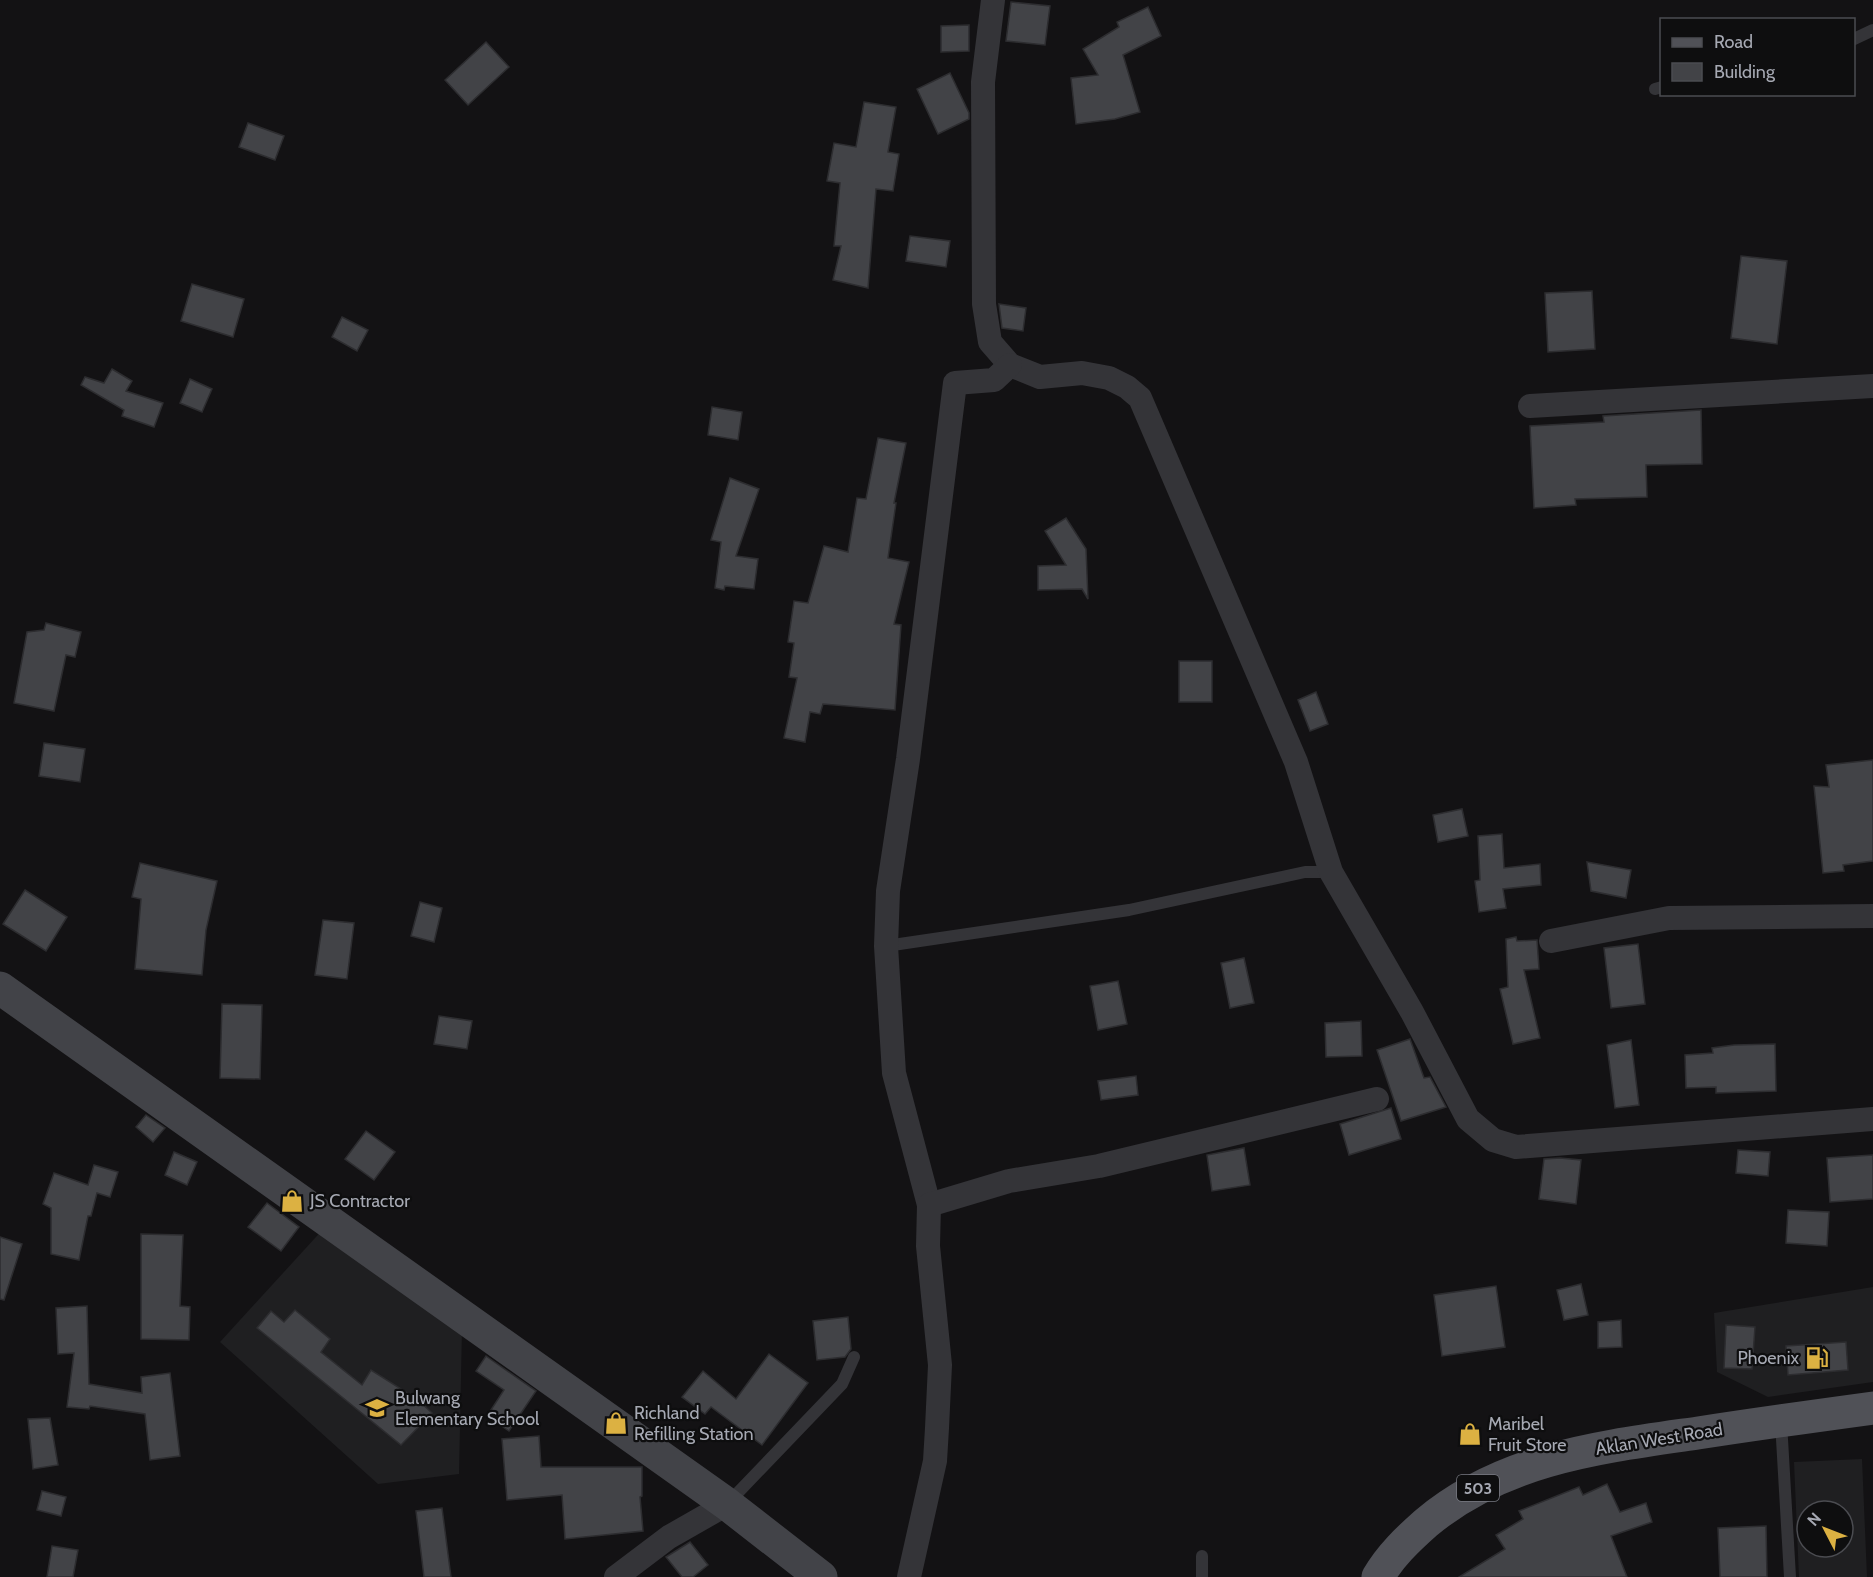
<svg xmlns="http://www.w3.org/2000/svg" width="1873" height="1577" font-family="Cabin,sans-serif">
<style>
.built{fill:#1f1f21;fill-rule:evenodd}
.building{fill:#424347;stroke:#2d2d30;stroke-width:1.5}
.lines{fill:none;stroke-linecap:round;stroke-linejoin:round}
.lane{stroke:#343438;stroke-width:12}
.street{stroke:#343438;stroke-width:24}
.secondary{stroke:#424348;stroke-width:33}
.primary{stroke:#505157;stroke-width:33}
.labels{text-anchor:middle;dominant-baseline:central;stroke-width:4.5;stroke-linejoin:round;paint-order:stroke}
.shield{fill:#0e0e0f;stroke:#787a82;stroke-width:1.5}
.shield-label{font-size:16px;font-weight:bold;fill:#a6a9b3}
.poi-label{font-size:18px;fill:#a6a9b3;stroke:#0e0e0f;text-anchor:start}
.street-label{font-size:18px;fill:#a6a9b3;stroke:#0e0e0f}
</style>
<rect width="100%" height="100%" fill="#131214"/>
<!-- built -->
<g class="built">
<polygon points="326,1226 462,1329 459,1474 378,1484 220,1342"/>
<polygon points="1873,1287 1873,1382 1768,1397 1717,1372 1714,1313"/>
<path d="M1862,1459L1867,1577H1799L1794,1462ZM1807,1511H1843V1547H1807Z"/>
</g>
<!-- building -->
<g class="building">
<polygon points="1011,2 1050,6 1045,45 1006,41"/>
<polygon points="1148,7 1161,36 1123,55 1140,112 1115,119 1076,124 1071,78 1098,75 1083,49 1119,27 1117,22"/>
<polygon points="969,25 969,51 941,52 941,26"/>
<polygon points="486,42 509,67 468,105 445,80"/>
<polygon points="950,73 969,113 969,119 938,134 917,89"/>
<polygon points="864,102 896,107 888,152 899,154 893,191 876,189 868,288 833,280 841,246 834,246 840,183 827,181 834,143 856,147"/>
<polygon points="248,123 284,136 275,160 239,147"/>
<polygon points="910,236 950,241 946,267 906,261"/>
<polygon points="1741,256 1787,261 1777,344 1731,338"/>
<polygon points="192,284 244,299 233,337 181,321"/>
<polygon points="1592,291 1595,349 1548,352 1545,293"/>
<polygon points="999,304 1026,308 1023,331 1002,328"/>
<polygon points="342,317 368,330 357,351 332,337"/>
<polygon points="112,369 132,381 126,391 163,403 154,427 122,416 124,410 81,385 85,377 104,383"/>
<polygon points="190,379 212,389 202,412 180,403"/>
<polygon points="712,407 742,412 738,440 708,435"/>
<polygon points="1701,410 1702,464 1646,465 1647,497 1575,499 1576,505 1534,508 1530,426 1604,422 1603,416"/>
<polygon points="878,438 906,443 894,503 896,503 888,558 909,562 894,624 901,625 895,710 823,704 820,714 810,712 805,742 784,738 797,678 789,677 794,643 788,642 794,601 808,603 824,546 848,552 857,498 866,499"/>
<polygon points="730,478 759,489 736,556 758,559 754,589 725,586 724,590 715,588 721,542 711,540"/>
<polygon points="1066,518 1086,549 1088,599 1082,589 1038,590 1038,566 1066,565 1045,531"/>
<polygon points="46,623 81,632 75,657 66,655 54,711 14,703 27,632 44,630"/>
<rect x="1179" y="661" width="33" height="41"/>
<polygon points="1316,692 1328,724 1310,731 1298,700"/>
<polygon points="44,743 85,749 80,782 39,776"/>
<polygon points="1873,760 1873,861 1843,865 1844,871 1823,873 1814,786 1829,787 1826,765"/>
<polygon points="1462,809 1468,836 1438,842 1433,815"/>
<polygon points="1502,834 1504,868 1540,864 1541,885 1503,889 1506,908 1479,912 1475,881 1480,880 1478,836"/>
<polygon points="1587,862 1631,870 1626,898 1591,891"/>
<polygon points="140,863 217,881 206,930 202,975 135,969 141,899 132,897"/>
<polygon points="25,890 67,917 46,951 3,924"/>
<polygon points="420,902 442,908 434,942 411,936"/>
<polygon points="323,920 354,923 347,979 315,975"/>
<polygon points="1516,937 1517,941 1537,940 1539,969 1524,970 1540,1038 1513,1044 1500,989 1508,987 1506,939"/>
<polygon points="1638,944 1645,1004 1611,1008 1604,948"/>
<polygon points="1244,958 1254,1003 1230,1008 1221,963"/>
<polygon points="1118,981 1127,1024 1098,1030 1090,986"/>
<polygon points="222,1004 262,1005 260,1079 220,1078"/>
<polygon points="439,1016 472,1021 467,1049 434,1044"/>
<polygon points="1361,1021 1362,1056 1326,1057 1325,1023"/>
<polygon points="1410,1039 1424,1078 1430,1077 1446,1107 1401,1121 1377,1050"/>
<polygon points="1631,1040 1639,1105 1615,1108 1607,1045"/>
<polygon points="1775,1044 1776,1091 1716,1093 1716,1087 1686,1088 1685,1055 1713,1053 1712,1048 1734,1045"/>
<polygon points="1136,1076 1138,1095 1101,1100 1098,1081"/>
<polygon points="1391,1108 1401,1139 1349,1155 1340,1124"/>
<polygon points="146,1115 165,1128 153,1142 136,1127"/>
<polygon points="366,1131 395,1152 374,1180 345,1159"/>
<polygon points="1244,1148 1250,1185 1212,1191 1207,1155"/>
<polygon points="1738,1150 1770,1152 1768,1176 1736,1173"/>
<polygon points="174,1152 197,1162 187,1185 165,1175"/>
<polygon points="1873,1155 1873,1199 1830,1202 1827,1158"/>
<polygon points="1560,1158 1581,1160 1576,1204 1539,1199 1544,1159"/>
<polygon points="94,1165 118,1172 110,1197 97,1193 91,1216 88,1216 79,1260 51,1254 51,1208 43,1204 54,1173 88,1185"/>
<polygon points="267,1203 299,1227 281,1251 248,1227"/>
<polygon points="1788,1210 1829,1212 1827,1246 1786,1243"/>
<polygon points="141,1234 183,1235 180,1306 190,1307 189,1340 141,1339"/>
<polygon points="0,1237 22,1244 4,1300 0,1299"/>
<polygon points="1581,1284 1588,1315 1564,1320 1557,1290"/>
<polygon points="1496,1286 1505,1347 1442,1356 1434,1295"/>
<polygon points="87,1306 89,1384 142,1393 141,1377 170,1373 180,1456 150,1460 145,1414 90,1406 89,1409 67,1407 74,1353 58,1354 56,1308"/>
<polygon points="295,1310 330,1339 321,1352 362,1385 371,1370 417,1399 432,1413 401,1445 257,1328 271,1311 284,1322"/>
<polygon points="848,1317 851,1349 845,1357 817,1360 813,1321"/>
<polygon points="1621,1320 1622,1347 1598,1348 1598,1322"/>
<polygon points="1726,1325 1755,1327 1752,1369 1724,1368"/>
<polygon points="1846,1342 1848,1370 1788,1375 1786,1346"/>
<polygon points="769,1354 808,1383 762,1445 711,1407 705,1414 682,1397 703,1371 736,1399"/>
<polygon points="486,1356 536,1391 509,1431 487,1416 504,1390 476,1371"/>
<polygon points="50,1418 58,1465 33,1469 28,1419"/>
<polygon points="539,1436 541,1467 642,1467 642,1496 640,1497 643,1531 565,1539 562,1495 507,1500 502,1439"/>
<polygon points="1607,1484 1620,1512 1646,1503 1652,1522 1611,1536 1627,1577 1459,1577 1505,1549 1496,1535 1523,1519 1519,1511 1579,1487 1583,1495"/>
<polygon points="42,1491 66,1497 61,1516 37,1510"/>
<polygon points="442,1508 451,1577 424,1577 416,1511"/>
<polygon points="1766,1526 1767,1577 1720,1577 1718,1528"/>
<polygon points="690,1542 708,1565 693,1577 682,1577 666,1557"/>
<polygon points="52,1546 78,1550 73,1577 47,1577"/>
</g>
<g class="lines">
<!-- lane -->
<g class="lane">
<polyline points="1854,39 1873,30"/>
<polyline points="1655,89 1662,87"/>
<polyline points="886,946 1129,910 1305,872 1331,872"/>
<polyline points="1781,1422 1790,1577"/>
<polyline points="728,1503 842,1384 854,1357"/>
<polyline points="1202,1556 1202,1577"/>
</g>
<!-- street -->
<g class="street">
<polyline points="993,0 983,82 984,304 990,342 1010,365 1040,377 1082,373 1109,378 1127,387 1140,398 1296,762 1331,872 1412,1012 1468,1119 1493,1140 1516,1147 1873,1119"/>
<polyline points="1530,406 1873,386"/>
<polyline points="1551,941 1669,918 1873,916"/>
<polyline points="929,1205 894,1073 886,946 888,891 908,759 955,383 994,380 1010,365"/>
<polyline points="616,1577 669,1537 727,1504"/>
<polyline points="909,1577 935,1461 937,1428 940,1365 928,1246 929,1205 1009,1181 1099,1166 1377,1099"/>
</g>
<!-- secondary -->
<polyline class="secondary" points="0,988 727,1504 821,1577"/>
<!-- primary -->
<path class="primary" d="M1378,1577C1390,1556 1408,1539 1426,1523C1503,1458 1601,1447 1698,1433C1756,1424 1814,1416 1873,1408"/>
</g>
<!-- icons -->
<defs>
<g id="shop-bare" transform="scale(1.8)"><path d="M-5-2.5h2.3a2.7 3.5 0 0 1 5.4 0H5L5.5 6h-11ZM-1.5-2.5h3a1.5 2.3 0 0 0-3 0Z" fill="#dcb142" stroke="#0e0e0f" stroke-width="2.5" paint-order="stroke"/></g>
<g id="fuel-bare" transform="scale(1.8)"><path d="M-5.5-6h7V0h2V4h1.3V-2.5L3-4.5l.8-.8L6-3V5H2.5V1h-1V6h-7ZM-4.2-4.7v3.2H.2V-4.7Z" fill="#dcb142" stroke="#0e0e0f" stroke-width="2.5" paint-order="stroke"/></g>
<g id="school-bare" transform="scale(1.8)"><path d="M0-5L7-2L0 1L-7-2ZM-4 1L0 2.5L4 1V4Q0 6-4 4Z" fill="#dcb142" stroke="#0e0e0f" stroke-width="2.5" paint-order="stroke"/></g>
</defs>
<g fill-rule="evenodd">
<use href="#shop-bare" x="292" y="1201"/>
<use href="#fuel-bare" x="1817" y="1358"/>
<use href="#school-bare" x="377" y="1408"/>
<use href="#shop-bare" x="616" y="1423"/>
<use href="#shop-bare" x="1470" y="1434"/>
</g>
<g class="labels">
<!-- shield labels -->
<rect class="shield" x="1457" y="1475" width="42" height="26" rx="4.5"/>
<g class="shield-label">
<text x="1478" y="1488">503</text>
</g>
<!-- poi labels -->
<g class="poi-label">
<text x="310" y="1201">JS Contractor</text>
<text x="1799" y="1358" text-anchor="end">Phoenix</text>
<text x="395" y="1398">Bulwang<tspan x="395" dy="21">Elementary School</tspan></text>
<text x="634" y="1413">Richland<tspan x="634" dy="21">Refilling Station</tspan></text>
<text x="1488" y="1424">Maribel<tspan x="1488" dy="21">Fruit Store</tspan></text>
</g>
<!-- street labels -->
<g class="street-label">
<text transform="translate(1659 1439) rotate(-9)">Aklan West Road</text>
</g>
</g>
<!-- legend -->
<rect x="1660" y="18" width="195" height="78" fill="#0e0e0f" stroke="#4b4c51" stroke-width="1.5"/>
<rect x="1672" y="38" width="30" height="9" fill="#505157" stroke="#4b4c51" stroke-width="1.5"/>
<text x="1714" y="48" font-size="18" fill="#a6a9b3">Road</text>
<rect x="1672" y="63" width="30" height="18" fill="#424347" stroke="#4b4c51" stroke-width="1.5"/>
<text x="1714" y="78" font-size="18" fill="#a6a9b3">Building</text>
<!-- north arrow -->
<g transform="translate(1825 1529) rotate(312)"><circle r="28" fill="#0e0e0f" stroke="#4b4c51" stroke-width="1.5"/>
<path d="M0-4.5L10 22L0 15L-10 22Z" fill="#dcb142"/>
<text y="-9" font-size="16" font-weight="bold" text-anchor="middle" fill="#a6a9b3">N</text>
</g>
</svg>
